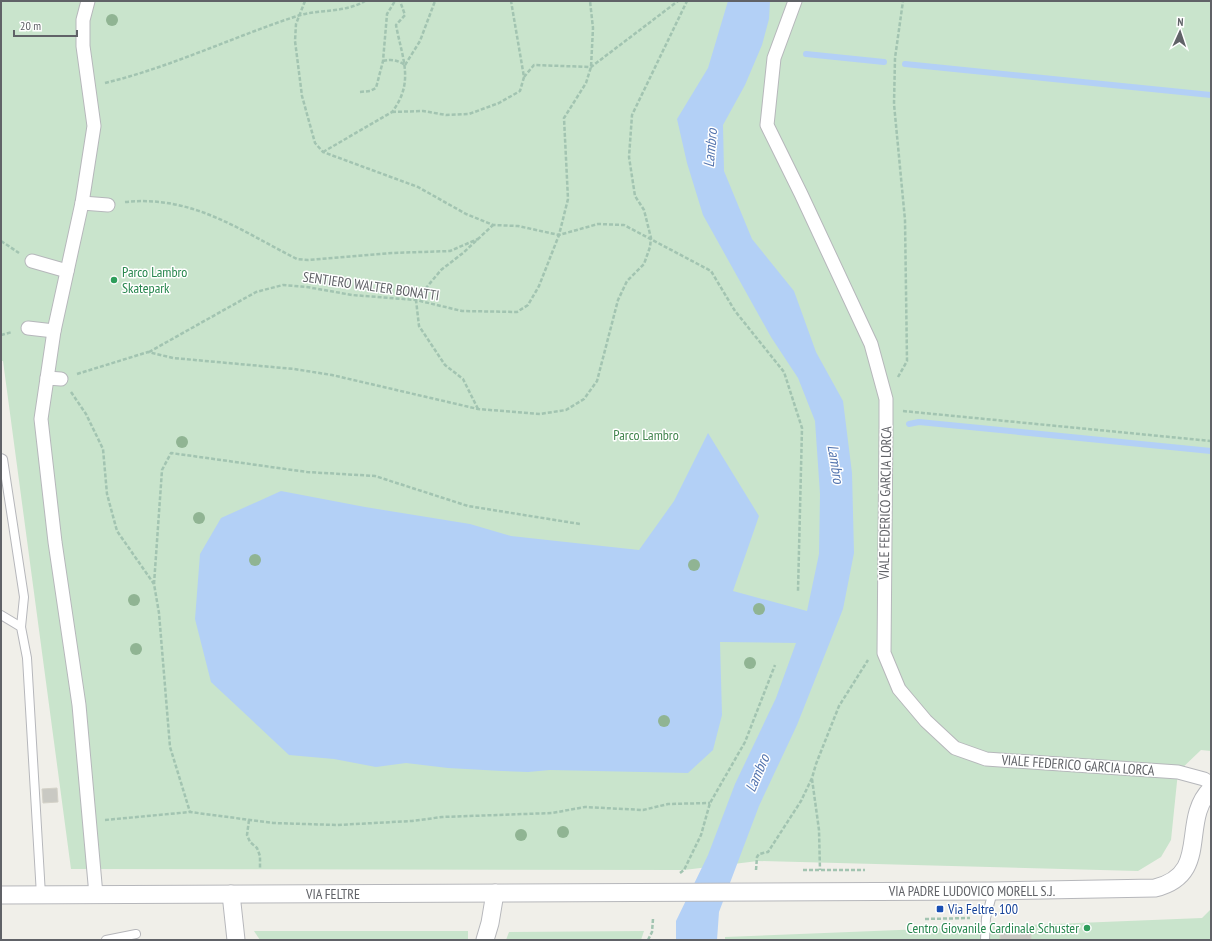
<svg xmlns="http://www.w3.org/2000/svg" width="1212" height="941" font-family="'PT Sans Narrow',sans-serif">
<style>
.green{fill:#c9e4cc}
.water{fill:#b3d0f6}
.lines{fill:none;stroke-linecap:round;stroke-linejoin:round}
.stream{stroke:#b3d0f6;stroke-width:6}
.building{fill:#c9c9c3;stroke:#d4d2c8}
.service-casing{stroke:#b6b7bb;stroke-width:10}
.pedestrian-casing{stroke:#b6b7bb;stroke-width:15}
.minor-casing{stroke:#b6b7bb;stroke-width:19}
.path{stroke:#a2c4b1;stroke-width:2.5;stroke-dasharray:4 2;stroke-linecap:butt}
.service{stroke:#fff;stroke-width:8}
.pedestrian{stroke:#fff;stroke-width:13}
.minor{stroke:#fff;stroke-width:17}
.tree{fill:#90b493}
.leisure-dot{fill:#2e9e5b;stroke:#fff;stroke-width:1.5}
.transit-dot{fill:#1a4fb4;stroke:#fff;stroke-width:1.5}
.labels{text-anchor:middle;dominant-baseline:central;stroke-width:3;stroke-linejoin:round;paint-order:stroke}
.leisure-label{font-size:14px;fill:#27864d;stroke:#fff;text-anchor:start}
.street-label{font-size:14px;fill:#606267;stroke:#fff}
.park-label{font-size:14px;fill:#41844d;stroke:#fff}
.transit-label{font-size:14px;fill:#164399;stroke:#fff;text-anchor:start}
.water-label{font-size:15px;font-style:italic;fill:#5475af;stroke:#fff}
</style>
<rect width="100%" height="100%" fill="#f0efe9"/>
<!-- green -->
<g class="green">
<polygon points="1,1 1211,1 1211,751 1201,750 1178,772 1171,840 1161,857 1138,871 758,861 684,870 71,869 3,361 1,361"/>
<polygon points="1211,909 1211,940 725,940 725,937 1202,918"/>
<polygon points="254,931 468,931 468,940 260,940"/>
<polygon points="644,931 641,940 506,940 509,932"/>
</g>
<!-- water -->
<polygon class="water" points="728,1 770,1 769,19 762,45 745,85 723,125 724,171 752,239 794,291 816,352 843,401 852,473 854,553 843,609 797,725 759,806 719,912 717,940 676,940 676,921 708,855 735,784 776,698 796,643 720,642 722,715 713,750 688,773 550,770 528,772 502,771 448,768 406,763 376,767 334,759 289,755 211,682 195,619 200,554 221,518 281,491 365,507 470,524 511,536 639,550 674,501 708,433 759,516 733,591 807,611 819,554 820,494 815,421 798,378 771,337 703,215 687,163 677,119 708,68"/>
<g class="lines">
<!-- stream -->
<g class="stream">
<polyline points="806,54 884,62"/>
<polyline points="905,64 1211,95"/>
<polyline points="909,424 919,422 1211,451"/>
</g>
</g>
<!-- building -->
<g class="building">
<polygon points="57,788 58,802 43,803 42,789"/>
<polygon points="1000,926 1031,927 1031,940 1000,940"/>
</g>
<g class="lines">
<!-- service casing -->
<g class="service-casing">
<g id="service">
<polyline points="1,458 3,459 24,597 21,627"/>
<polyline points="1,615 21,627 27,658 41,895"/>
<polyline points="106,940 136,934"/>
<polyline points="985,940 986,918 993,891"/>
</g>
</g>
<!-- pedestrian casing -->
<g class="pedestrian-casing">
<g id="pedestrian">
<polyline points="88,1 83,20 83,46 94,126 82,203 54,331 41,419 55,542 79,705 96,895"/>
<polyline points="795,1 774,58 767,125 801,194 871,344 886,399 886,426 884,653 899,689 926,721 955,748 986,759 1178,772 1204,779 1211,783"/>
<polyline points="82,203 108,205"/>
<polyline points="32,261 67,271"/>
<polyline points="28,328 54,331"/>
<polyline points="47,378 61,379"/>
</g>
</g>
<!-- minor casing -->
<g class="minor-casing">
<g id="minor">
<polyline points="231,894 236,940"/>
<path d="M1,895L993,891L1155,888C1212,874 1179,821 1211,789"/>
<polyline points="485,940 490,923 495,893"/>
</g>
</g>
<!-- path -->
<g class="path">
<polyline points="305,1 296,24 295,41 302,96 315,143 323,152 418,187 466,214 493,225 518,226 559,235 598,224 624,225 711,271 735,311 784,372 802,428 798,591"/>
<path d="M383,61C392,59 397,60 405,65"/>
<polyline points="405,65 420,41 435,1"/>
<polyline points="524,77 534,65 591,67 678,1"/>
<path d="M105,83C171,67 233,37 297,16C319,9 345,13 365,1"/>
<polyline points="360,92 370,91 376,88 383,61 387,14 395,1"/>
<polyline points="392,112 423,111 446,115 469,114 499,103 520,91 524,77 511,1"/>
<path d="M323,152L392,112C415,82 402,58 396,25L405,15L400,1"/>
<path d="M125,202C193,195 239,230 297,259L308,260L392,253L450,251L478,239"/>
<polyline points="1,241 19,253"/>
<polyline points="1,335 12,332"/>
<polyline points="149,352 256,292 283,285 307,287 352,295 416,300 462,311 517,312 528,305 539,286 559,235 568,199 564,118 586,83 591,67 593,28 590,1"/>
<polyline points="77,374 148,352 173,358 294,369 332,375 478,409 540,414 566,410 584,399 597,381 618,300 627,281 644,264 650,247 651,238 644,210 635,196 629,157 632,115 687,1"/>
<polyline points="898,377 907,361 905,220 894,104 895,58 903,1"/>
<polyline points="71,392 86,414 103,449 107,494 117,531 154,584 159,613 170,747 190,812"/>
<polyline points="478,409 463,379 445,365 419,326 416,300 441,270 463,253 493,225"/>
<polyline points="903,411 1211,441"/>
<polyline points="154,584 162,470 171,453 307,472 375,476 468,506 580,524"/>
<polyline points="812,779 819,830 820,870"/>
<polyline points="105,820 190,812 273,823 337,825 412,821 442,817 552,813 585,807 643,810 668,804 710,803"/>
<polyline points="249,820 247,835 250,842 257,848 260,856 260,869"/>
<polyline points="756,870 757,857 759,854 768,852 801,801 812,778 816,764 839,706 868,660"/>
<polyline points="803,870 865,870"/>
<polyline points="680,873 684,870 701,835 710,803 745,742 775,665"/>
<polyline points="925,919 970,918"/>
<polyline points="648,940 652,932 653,919"/>
</g>
<!-- service -->
<use href="#service" class="service"/>
<!-- pedestrian -->
<use href="#pedestrian" class="pedestrian"/>
<!-- minor -->
<use href="#minor" class="minor"/>
</g>
<!-- trees -->
<g class="tree">
<circle cx="112" cy="20" r="6"/>
<circle cx="182" cy="442" r="6"/>
<circle cx="199" cy="518" r="6"/>
<circle cx="255" cy="560" r="6"/>
<circle cx="694" cy="565" r="6"/>
<circle cx="134" cy="600" r="6"/>
<circle cx="759" cy="609" r="6"/>
<circle cx="136" cy="649" r="6"/>
<circle cx="750" cy="663" r="6"/>
<circle cx="664" cy="721" r="6"/>
<circle cx="563" cy="832" r="6"/>
<circle cx="521" cy="835" r="6"/>
</g>
<!-- markers -->
<g class="leisure-dot">
<circle cx="114" cy="280" r="4"/>
<circle cx="1087" cy="928" r="4"/>
</g>
<rect class="transit-dot" x="936" y="905" width="8" height="8" rx="2"/>
<g class="labels">
<!-- leisure labels -->
<g class="leisure-label">
<text x="122" y="272">Parco Lambro<tspan x="122" dy="16">Skatepark</tspan></text>
<text x="1079" y="928" text-anchor="end">Centro Giovanile Cardinale Schuster</text>
</g>
<!-- street labels -->
<g class="street-label">
<text transform="translate(371 286) rotate(8)">SENTIERO WALTER BONATTI</text>
<text transform="translate(885 503) rotate(-89)">VIALE FEDERICO GARCIA LORCA</text>
<text transform="translate(1078 765) rotate(4)">VIALE FEDERICO GARCIA LORCA</text>
<text x="972" y="891">VIA PADRE LUDOVICO MORELL S.J.</text>
<text x="333" y="894">VIA FELTRE</text>
</g>
<!-- park labels -->
<g class="park-label">
<text x="646" y="435">Parco Lambro</text>
</g>
<!-- transit labels -->
<g class="transit-label">
<text x="948" y="909">Via Feltre, 100</text>
</g>
<!-- water labels -->
<g class="water-label">
<text transform="translate(710 148) rotate(-85)">Lambro</text>
<text transform="translate(836 464) rotate(81)">Lambro</text>
<text transform="translate(757 773) rotate(-67)">Lambro</text>
</g>
</g>
<!-- border -->
<rect width="1212" height="941" fill="none" stroke="#606267" stroke-width="4"/>
<!-- north arrow -->
<g transform="translate(1180 32) rotate(3)" stroke="#ffffff" stroke-width="3" paint-order="stroke">
<path d="M0-3L7 15L0 10L-7 15Z" fill="#606267"/>
<text y="-6" font-size="11" font-weight="bold" text-anchor="middle" fill="#606267">N</text>
</g>
<!-- scale -->
<path d="M14 30v6h63v-6" fill="none" stroke="#606267" stroke-width="2"/>
<text x="20" y="30" font-size="12" fill="#606267" stroke="#ffffff" stroke-width="3" paint-order="stroke">20 m</text>
</svg>
